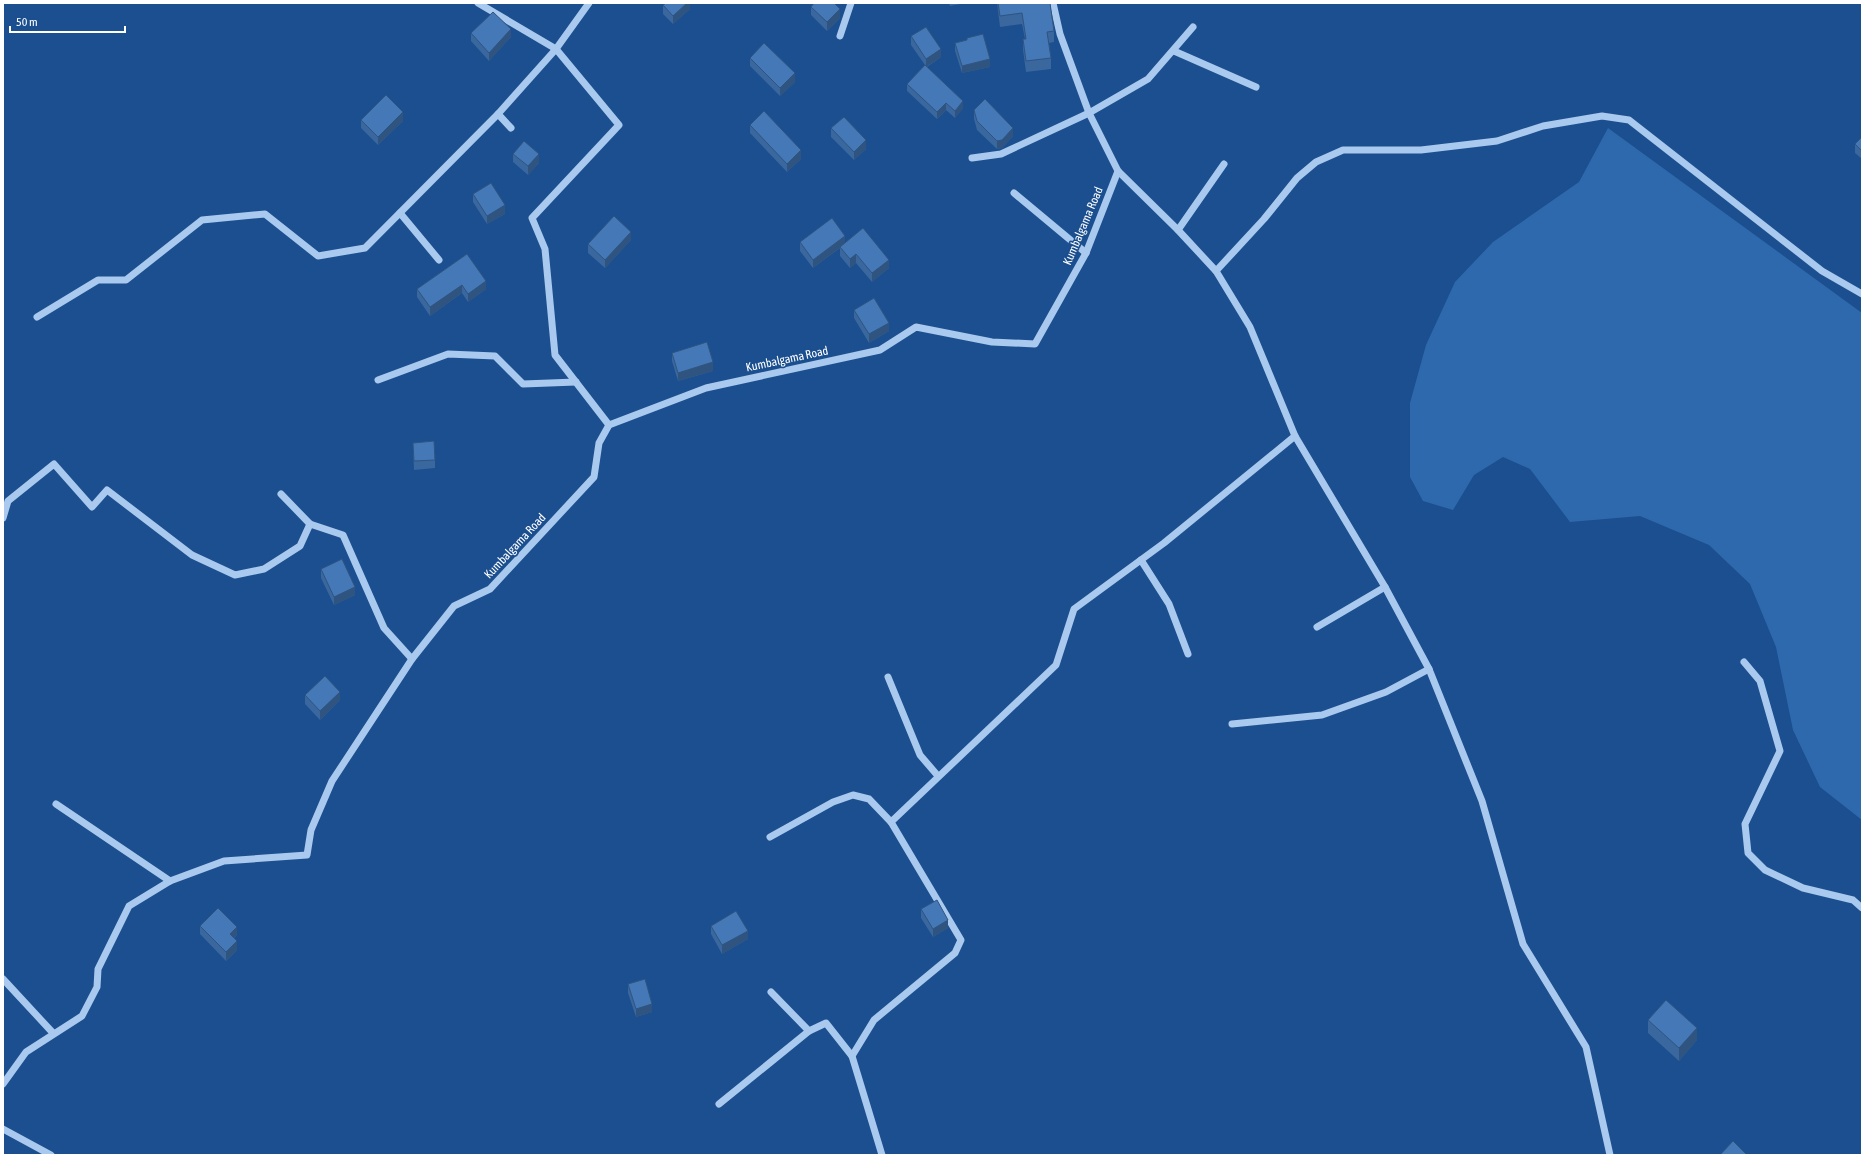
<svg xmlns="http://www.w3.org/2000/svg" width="1865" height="1158" font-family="'Asap Condensed',sans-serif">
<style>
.green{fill:#2e69ad}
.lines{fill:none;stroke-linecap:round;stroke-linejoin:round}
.minor{stroke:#a9c9ee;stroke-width:7}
.wall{fill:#3a679d}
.shaded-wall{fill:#305480}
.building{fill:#4478b7;stroke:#305480}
.labels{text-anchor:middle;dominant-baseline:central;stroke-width:3.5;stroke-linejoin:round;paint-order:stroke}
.street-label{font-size:12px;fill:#fff;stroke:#1b4f8f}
</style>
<rect width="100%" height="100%" fill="#1b4f8f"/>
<!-- green -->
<polygon class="green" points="1608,128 1862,313 1862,820 1820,787 1793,730 1776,647 1750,584 1709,545 1640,516 1570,522 1530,469 1503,457 1474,475 1453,510 1423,501 1410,477 1410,403 1426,345 1455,282 1493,242 1579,182"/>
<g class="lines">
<!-- minor -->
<g class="minor">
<polyline points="478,3 556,49 589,3"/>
<polyline points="1053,3 1060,34 1089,113 1118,171 1178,230 1216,271 1250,327 1295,436 1385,587 1429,669 1482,801 1523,944 1586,1047 1610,1155"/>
<polyline points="840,36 851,3"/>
<polyline points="1174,51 1256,87"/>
<polyline points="511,128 498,114 556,49 619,125 532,218 545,249 555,355 609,425"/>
<polyline points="972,158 1001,154 1089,113 1148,79 1193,27"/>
<polyline points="1014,193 1086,253"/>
<polyline points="400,213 439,260"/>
<polyline points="1178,230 1224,164"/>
<polyline points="1216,271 1264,219 1297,178 1316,162 1343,150 1421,150 1497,141 1543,126 1602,116 1629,120 1822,271 1862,294"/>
<polyline points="37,317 98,280 126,280 202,220 265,214 318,256 365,248 498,114"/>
<polyline points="378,380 448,354 495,356 523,384 576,382"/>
<polyline points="281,494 310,524 343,535 384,628 412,659"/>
<polyline points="3,518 8,501 54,464 92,507 107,490 192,555 235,575 264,569 300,546 310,524"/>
<polyline points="1141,560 1169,604 1188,654"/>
<polyline points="1317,627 1385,587"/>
<polyline points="1744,662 1760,681 1780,751 1745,824 1748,853 1765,870 1803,888 1853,900 1862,908"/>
<polyline points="888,677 920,755 938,776"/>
<polyline points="1232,724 1322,715 1386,692 1429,669"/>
<polyline points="56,804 170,881"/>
<polyline points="770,837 833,802 853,795 869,799 891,822"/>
<polyline points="3,979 53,1033"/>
<polyline points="771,992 809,1031 826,1023 852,1056"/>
<polyline points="3,1084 26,1052 82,1016 97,987 98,969 129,906 170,881 224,861 307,855 311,830 332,781 412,659 454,606 490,589 594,477 599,443 609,425 706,388 880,350 916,327 992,342 1035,344 1086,253 1118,171"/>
<polyline points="719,1104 809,1031"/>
<polyline points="3,1129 51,1155"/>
<polyline points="882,1155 852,1056 874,1020 955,953 961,940 891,822 1056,665 1074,609 1164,543 1295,436"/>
</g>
</g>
<!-- wall -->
<g class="wall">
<polygon points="690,3 690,9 673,24 663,14 663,5"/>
<polygon points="949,3 966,3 950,6"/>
<polygon points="997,3 1050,3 1054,31 1054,42 1049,43 1051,58 1051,69 1026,72 1023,50 1023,39 1025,39 1022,24 1000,27"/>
<polygon points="811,7 840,18 827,31 811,15"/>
<polygon points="471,33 511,37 489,61 471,41"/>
<polygon points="911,36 941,57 927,67 963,108 955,118 946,110 937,119 907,91 907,84 925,65 911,45"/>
<polygon points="967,38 990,67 962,73 955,51 955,43 967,40"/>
<polygon points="750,58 795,82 780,96 750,66"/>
<polygon points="974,110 1013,136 1002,148 997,149 977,130 974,119"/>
<polygon points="361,120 403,121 378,145 361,128"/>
<polygon points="750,125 801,159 787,172 750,133"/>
<polygon points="831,128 866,149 854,160 831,137"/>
<polygon points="1862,137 1862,159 1855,153 1855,144"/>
<polygon points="513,154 539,163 528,175 513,162"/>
<polygon points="473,194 505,214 487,224 473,202"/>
<polygon points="631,240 605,268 588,253 588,244"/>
<polygon points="800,242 845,243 889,268 872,282 856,263 850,268 840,256 840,248 813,268 800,251"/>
<polygon points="467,254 486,289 468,302 462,293 430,316 417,297 417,289"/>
<polygon points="854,310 889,331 869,343 854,318"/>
<polygon points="672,353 713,371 678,381 672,361"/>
<polygon points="413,443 435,460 435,468 414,470"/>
<polygon points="321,569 355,595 334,605 321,578"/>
<polygon points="305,695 340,700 320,720 305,704"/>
<polygon points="921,909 948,928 933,937 921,918"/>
<polygon points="200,926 237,935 234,938 237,950 226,961 200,934"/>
<polygon points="711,926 748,939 722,954 711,934"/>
<polygon points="628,984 652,1012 636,1017 628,993"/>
<polygon points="1648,1020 1697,1040 1679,1061 1648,1033"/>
</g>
<!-- shaded-wall -->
<g class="shaded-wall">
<polygon points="687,3 690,3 690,9 673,24 673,16"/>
<polygon points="840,9 840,18 827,31 827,22"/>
<polygon points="511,29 511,37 489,61 489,53"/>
<polygon points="941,49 941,57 926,67 926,59"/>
<polygon points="990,59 990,67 962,73 962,66"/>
<polygon points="795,73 795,82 780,96 780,88"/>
<polygon points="963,101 963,108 955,118 955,111"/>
<polygon points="946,103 946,110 937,119 937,112"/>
<polygon points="403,112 403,121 378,145 378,137"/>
<polygon points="1013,128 1013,136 1002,148 997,149 997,141"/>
<polygon points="866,140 866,149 854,160 854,152"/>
<polygon points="801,150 801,159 787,172 787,164"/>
<polygon points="539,154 539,163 528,175 528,166"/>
<polygon points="505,205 505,214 487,224 487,216"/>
<polygon points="631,232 631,240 605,268 605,260"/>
<polygon points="845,236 845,244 813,268 813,260"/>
<polygon points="856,254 856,263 850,268 850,259"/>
<polygon points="889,260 889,268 872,282 872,273"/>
<polygon points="486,281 486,289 468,302 468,294"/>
<polygon points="462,285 462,293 430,316 430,307"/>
<polygon points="889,323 889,331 869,343 869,334"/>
<polygon points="713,362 713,371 678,381 678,373"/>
<polygon points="355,587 355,595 334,605 334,597"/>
<polygon points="340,692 340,700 320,720 320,711"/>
<polygon points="948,920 948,928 933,937 933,929"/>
<polygon points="237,927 237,935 230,942 230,934"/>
<polygon points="748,931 748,939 722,954 722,945"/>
<polygon points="237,941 237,950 226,961 226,952"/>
<polygon points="652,1004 652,1012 636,1017 636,1009"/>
<polygon points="1697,1028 1697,1040 1679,1061 1679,1048"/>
</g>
<!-- building -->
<g class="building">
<polygon points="666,3 687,3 673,16 663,5"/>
<polygon points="814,3 834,3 840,9 827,22 811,7"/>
<polygon points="998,3 1050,3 1054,31 1047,32 1051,58 1026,61 1023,39 1026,39 1022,13 1000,16"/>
<polygon points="493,12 511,29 489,53 471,33"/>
<polygon points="926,27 941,49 926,59 911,36"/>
<polygon points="983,34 990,59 962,66 955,43 967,40 967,38"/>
<polygon points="764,43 795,73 780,88 750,58"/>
<polygon points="925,65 963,101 955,111 946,103 937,112 907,84"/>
<polygon points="386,95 403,112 378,137 361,120"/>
<polygon points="985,99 1013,128 1002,140 997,141 977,121 974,110"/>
<polygon points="764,111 801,150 787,164 750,125"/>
<polygon points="844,117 866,140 854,152 831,128"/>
<polygon points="1862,137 1862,151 1855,144"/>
<polygon points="524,141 539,154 528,166 513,154"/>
<polygon points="491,183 505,205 487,216 473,194"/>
<polygon points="614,216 631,232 605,260 588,244"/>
<polygon points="832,218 845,236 813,260 800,242"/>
<polygon points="863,228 889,260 872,273 856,254 850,259 840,247"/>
<polygon points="467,254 486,281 468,294 462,285 430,307 417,289"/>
<polygon points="874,298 889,323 869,334 854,310"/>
<polygon points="707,342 713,362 678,373 672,353"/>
<polygon points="434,441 435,460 414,461 413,443"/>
<polygon points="342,559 355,587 334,597 321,569"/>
<polygon points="325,676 340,692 320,711 305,695"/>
<polygon points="937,900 948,920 933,929 921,909"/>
<polygon points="218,908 237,927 230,934 237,941 226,952 200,926"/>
<polygon points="736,911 748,931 722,945 711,926"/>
<polygon points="645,979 652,1004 636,1009 628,984"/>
<polygon points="1666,1000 1697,1028 1679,1048 1648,1020"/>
<polygon points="1733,1141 1747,1155 1720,1155"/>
</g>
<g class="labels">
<!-- street labels -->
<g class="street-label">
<text transform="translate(1083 226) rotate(-67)">Kumbalgama Road</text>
<text transform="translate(787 359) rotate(-12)">Kumbalgama Road</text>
<text transform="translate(515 546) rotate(-47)">Kumbalgama Road</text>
</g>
</g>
<!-- border -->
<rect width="1865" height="1158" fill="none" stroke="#ffffff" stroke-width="8"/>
<!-- scale -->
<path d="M10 26v6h115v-6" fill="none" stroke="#ffffff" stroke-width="2"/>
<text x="16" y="26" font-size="12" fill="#ffffff" stroke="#1b4f8f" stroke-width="3" paint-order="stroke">50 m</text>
</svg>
